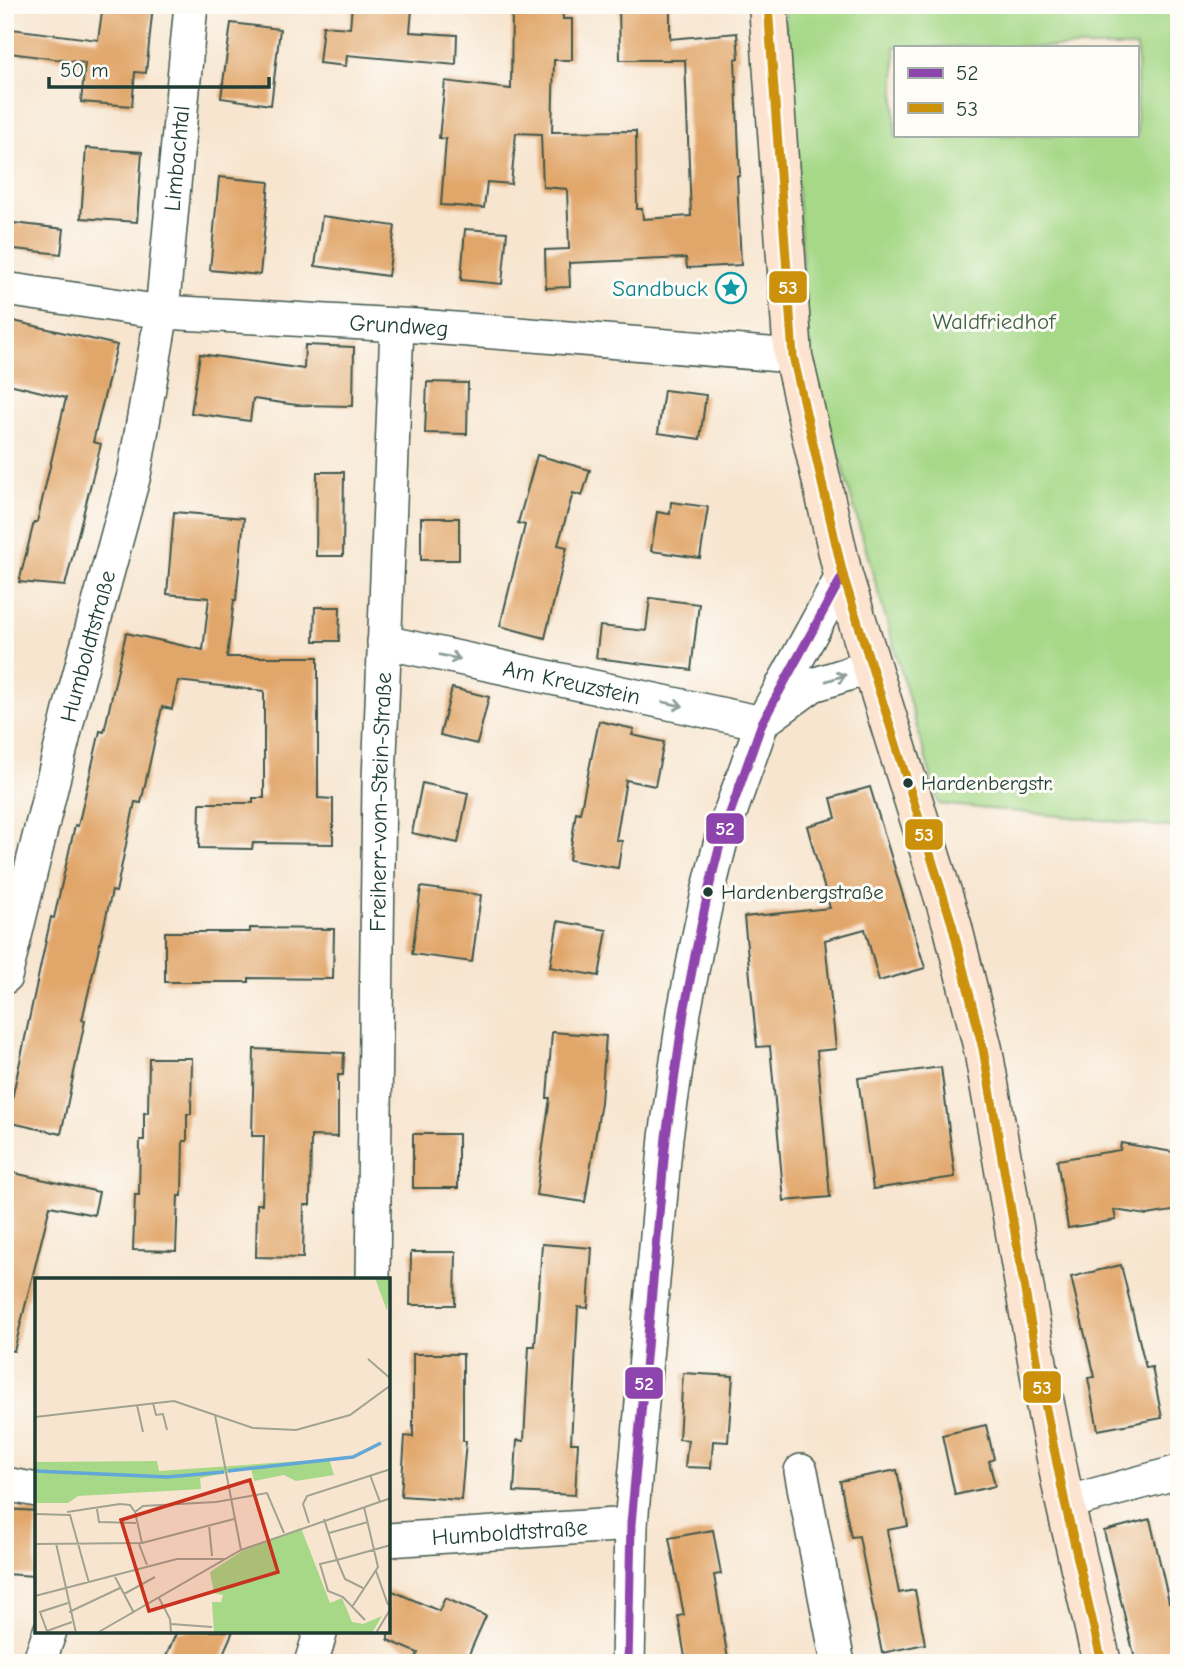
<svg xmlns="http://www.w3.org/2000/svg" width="1184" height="1668" font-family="'Comic Neue',sans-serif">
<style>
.green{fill:#a6d887;stroke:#628a5e;stroke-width:2;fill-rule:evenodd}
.building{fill:#e1a669}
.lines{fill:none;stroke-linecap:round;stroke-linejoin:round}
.minor-casing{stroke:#3f564b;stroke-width:36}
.secondary-casing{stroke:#3f564b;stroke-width:41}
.minor{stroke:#fff;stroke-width:33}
.secondary{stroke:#fde4d1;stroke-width:38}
.bus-1-casing{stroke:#fdfcf7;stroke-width:14}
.bus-2-casing{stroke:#fdfcf7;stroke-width:14}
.bus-1{stroke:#8e44ad;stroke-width:9}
.bus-2{stroke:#cc910a;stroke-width:9}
.oneway{stroke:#8f9e9a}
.bus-dot{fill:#1f3d34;stroke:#fdfcf7;stroke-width:2.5}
.labels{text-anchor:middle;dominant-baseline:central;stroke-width:6;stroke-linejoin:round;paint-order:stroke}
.bus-label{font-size:21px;fill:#1f3d34;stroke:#fdfcf7;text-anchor:start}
.street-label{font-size:23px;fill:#1f3d34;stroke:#fdfcf7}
.culture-label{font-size:23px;fill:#0d838f;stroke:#fdfcf7;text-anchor:end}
.park-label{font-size:23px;fill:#416449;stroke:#fdfcf7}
.inset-river{fill:none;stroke:#62a7d7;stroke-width:3.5}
.inset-road{fill:none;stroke:#a1a291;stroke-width:2}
.view{fill:#c8321e;fill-opacity:0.15;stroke:#c8321e;stroke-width:3.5}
.inset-edge{fill:none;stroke:#1f3d34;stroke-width:3.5}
.line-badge{stroke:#fdfcf7;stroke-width:2.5}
.badge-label{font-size:19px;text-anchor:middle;font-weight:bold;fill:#fff}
</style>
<rect width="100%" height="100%" fill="#fdfcf7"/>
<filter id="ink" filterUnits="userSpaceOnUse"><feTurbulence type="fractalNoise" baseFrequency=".0143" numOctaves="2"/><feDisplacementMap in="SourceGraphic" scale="14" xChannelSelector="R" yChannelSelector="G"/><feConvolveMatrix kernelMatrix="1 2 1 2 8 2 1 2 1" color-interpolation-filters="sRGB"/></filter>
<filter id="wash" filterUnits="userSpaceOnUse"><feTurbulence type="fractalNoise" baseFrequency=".00686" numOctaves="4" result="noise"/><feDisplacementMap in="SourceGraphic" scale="28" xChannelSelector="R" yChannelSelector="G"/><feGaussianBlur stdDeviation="1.57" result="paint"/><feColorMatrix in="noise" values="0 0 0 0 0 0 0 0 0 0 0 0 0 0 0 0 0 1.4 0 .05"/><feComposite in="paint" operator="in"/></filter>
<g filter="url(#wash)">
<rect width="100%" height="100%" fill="#f7e5cf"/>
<!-- green -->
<path class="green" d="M784,5H1179V828L939,804L809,351ZM895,47H1137V135H895Z"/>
<g id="blocks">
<!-- building -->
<g class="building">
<polygon points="103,5 153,5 146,73 135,72 132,106 81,102 85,63 9,53 12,29 98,40"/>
<polygon points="352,5 412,10 410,32 457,35 456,65 347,55 346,66 319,63 323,26 350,28"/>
<polygon points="512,5 562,6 563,19 572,19 572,60 554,60 552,132 636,131 637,209 642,209 643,219 691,216 685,60 620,60 619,5 670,5 670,39 737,33 739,58 735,59 740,176 737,176 741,265 687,268 686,258 569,263 570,287 546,288 545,250 569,249 567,189 543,187 541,134 516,133 511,184 487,182 484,208 441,205 446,139 439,138 445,81 511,89"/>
<polygon points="231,23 280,29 271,105 221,98"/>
<polygon points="86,148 142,152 137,222 81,218"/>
<polygon points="219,177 269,182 260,275 210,270"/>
<polygon points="322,216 395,226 388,276 315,266"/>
<polygon points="5,222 64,229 61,254 5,248"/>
<polygon points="465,229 507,232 502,284 461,280"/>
<polygon points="5,319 117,345 93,442 101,444 65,586 19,582 34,522 37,522 66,398 5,383"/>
<polygon points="305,345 354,347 353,406 297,405 253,399 250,421 191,413 200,354 304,369"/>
<polygon points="427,382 468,383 467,434 425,433"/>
<polygon points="664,390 706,395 700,439 658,433"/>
<polygon points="537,455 590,470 582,496 573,493 558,545 567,547 545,638 500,626 525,525 518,523"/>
<polygon points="317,472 344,472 343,556 316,556"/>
<polygon points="671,502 708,507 700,558 651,551 657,512 670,514"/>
<polygon points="174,512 244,518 236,600 234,600 227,657 318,657 318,798 333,799 333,844 253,843 252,849 199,848 200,803 253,803 253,798 264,798 264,691 178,681 172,709 162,707 141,803 135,802 116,892 112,891 82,1020 85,1021 61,1134 7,1122 51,917 54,918 75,825 78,826 100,731 104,732 126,633 203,650 209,598 167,594"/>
<rect x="421" y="518" width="38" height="42"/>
<polygon points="650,598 699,604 691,670 596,658 600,626 646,631"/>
<polygon points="315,607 340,607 339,641 314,641"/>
<polygon points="452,688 489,697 477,744 440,735"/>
<polygon points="599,721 634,729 632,735 664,742 655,786 626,780 616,840 622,841 618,868 569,860 576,812 580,813"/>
<polygon points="422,783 468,793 458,843 412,833"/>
<polygon points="870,787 925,968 879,981 865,929 825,940 836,1049 817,1051 830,1197 784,1201 770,1046 757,1047 744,917 830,908 807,826 836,818 831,798"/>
<polygon points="421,887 481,895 472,962 412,954"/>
<polygon points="558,921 607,930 599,976 550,967"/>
<polygon points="250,928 334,929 333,979 249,978 249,982 165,982 165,932 250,932"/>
<polygon points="552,1032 606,1036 601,1102 585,1202 536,1195 550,1098 547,1098"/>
<polygon points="254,1049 344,1053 343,1075 338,1075 338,1137 311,1136 310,1205 304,1205 303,1258 256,1257 257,1204 262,1204 264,1136 252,1136"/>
<polygon points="149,1058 192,1058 191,1114 187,1114 187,1141 183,1141 182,1196 178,1196 176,1251 133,1250 135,1195 139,1195 140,1140 144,1140 144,1113 148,1113"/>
<polygon points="941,1067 955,1177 873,1189 858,1078"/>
<rect x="413" y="1134" width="45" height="54"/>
<polygon points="1121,1143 1179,1153 1179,1210 1147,1215 1114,1210 1116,1220 1068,1228 1057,1160 1120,1150"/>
<polygon points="5,1171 99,1192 94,1215 50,1206 14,1351 5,1350"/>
<polygon points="542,1244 592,1248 588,1308 578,1307 571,1443 578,1443 575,1495 514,1492 517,1440 524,1441 529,1346 535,1346"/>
<polygon points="411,1252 456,1252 455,1305 410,1305"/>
<polygon points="1121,1265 1146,1368 1152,1367 1162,1418 1098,1430 1088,1378 1095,1377 1071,1277"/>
<polygon points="413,1354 463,1354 463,1441 466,1441 461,1500 401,1496 405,1436 413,1437"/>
<polygon points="683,1373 733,1376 728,1442 713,1441 711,1468 685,1467 688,1440 679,1439"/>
<polygon points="986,1425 994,1459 989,1461 995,1486 955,1495 942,1435"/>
<polygon points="897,1470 908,1526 887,1530 899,1593 915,1590 925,1644 882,1653 859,1536 851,1537 840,1481"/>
<polygon points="5,1509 37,1511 34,1576 5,1574"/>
<polygon points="1150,1519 1169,1602 1179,1600 1179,1663 1136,1663 1104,1531"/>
<polygon points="713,1530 721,1574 714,1575 728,1659 686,1663 678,1616 684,1615 669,1538"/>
<polygon points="388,1589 439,1611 445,1598 486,1616 465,1663 414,1663 418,1653 388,1640"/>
<polygon points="177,1631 233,1631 219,1663 163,1663"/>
</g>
</g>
</g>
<g filter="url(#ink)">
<use href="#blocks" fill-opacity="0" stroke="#3f564b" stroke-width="2"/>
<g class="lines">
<!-- minor casing -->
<g class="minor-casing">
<g id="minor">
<path id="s1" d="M5,289L162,312L418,326L793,356"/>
<path id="s2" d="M384,642L762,723"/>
<polyline points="772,715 813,685 873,666"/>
<path id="s3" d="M5,977L72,702L134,475L162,312L191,5"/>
<path id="s4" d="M373,1280L379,780L397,326"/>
<polyline points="801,1471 838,1663"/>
<polyline points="5,1484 37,1490"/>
<polyline points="1065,1503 1179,1472"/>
<path id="s5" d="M388,1540L631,1524"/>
<polyline points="39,1663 50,1631"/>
<polyline points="311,1663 321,1631"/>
<polyline points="628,1663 631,1524 666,1137 684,1012 696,950 709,888 723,833 762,723 843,575"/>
</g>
</g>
<!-- secondary casing -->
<g class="secondary-casing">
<polyline id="secondary" points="768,5 793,356 843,575 952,924 983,1049 1043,1394 1065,1503 1102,1663"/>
</g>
<!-- minor -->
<use href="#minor" class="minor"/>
<!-- secondary -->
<use href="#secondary" class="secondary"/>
<!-- bus-1 casing -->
<g class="bus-1-casing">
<polyline id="bus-1" points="628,1663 631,1524 666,1137 684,1012 696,950 709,888 723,833 762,723 843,575"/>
</g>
<!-- bus-2 casing -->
<g class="bus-2-casing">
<polyline id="bus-2" points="768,5 793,356 843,575 952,924 983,1049 1043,1394 1065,1503 1102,1663"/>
</g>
<!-- bus-1 -->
<use href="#bus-1" class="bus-1"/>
<!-- bus-2 -->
<use href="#bus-2" class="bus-2"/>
</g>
<!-- one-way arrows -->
<defs><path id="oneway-shaft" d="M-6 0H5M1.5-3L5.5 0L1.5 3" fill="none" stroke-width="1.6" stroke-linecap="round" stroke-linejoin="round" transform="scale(1.75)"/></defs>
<g class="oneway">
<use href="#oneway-shaft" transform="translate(450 657) rotate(12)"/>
<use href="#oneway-shaft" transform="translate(836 678) rotate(-17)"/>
<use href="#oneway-shaft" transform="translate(673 704) rotate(12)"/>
</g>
</g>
<!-- icons -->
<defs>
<g id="sight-ring" transform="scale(1.575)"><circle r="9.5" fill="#fdfcf7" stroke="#0f9aa8" stroke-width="1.5"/><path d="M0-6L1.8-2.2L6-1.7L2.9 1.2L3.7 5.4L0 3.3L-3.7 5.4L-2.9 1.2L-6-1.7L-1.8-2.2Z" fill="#0f9aa8"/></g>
</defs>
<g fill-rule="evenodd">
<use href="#sight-ring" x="731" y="288"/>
</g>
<!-- markers -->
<g class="bus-dot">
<circle cx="908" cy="783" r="6"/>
<circle cx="708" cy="892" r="6"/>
</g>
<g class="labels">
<!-- bus labels -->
<g class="bus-label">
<text x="921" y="783">Hardenbergstr.</text>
<text x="721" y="892">Hardenbergstraße</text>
</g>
<!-- street labels -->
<g class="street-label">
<text stroke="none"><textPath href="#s3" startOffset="838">Limbachtal</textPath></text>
<text stroke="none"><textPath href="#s1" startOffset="396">Grundweg</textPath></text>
<text stroke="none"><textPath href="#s3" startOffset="341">Humboldtstraße</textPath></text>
<text stroke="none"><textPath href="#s2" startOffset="192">Am Kreuzstein</textPath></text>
<text stroke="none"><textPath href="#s4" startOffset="478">Freiherr-vom-Stein-Straße</textPath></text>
<text stroke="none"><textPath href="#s5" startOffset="122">Humboldtstraße</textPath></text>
</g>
<!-- culture labels -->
<g class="culture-label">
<text x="708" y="288">Sandbuck</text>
</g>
<!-- park labels -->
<g class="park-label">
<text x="994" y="321">Waldfriedhof</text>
</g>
</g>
<!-- overview -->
<g transform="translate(35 1278)">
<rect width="355" height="355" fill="#f7e5cf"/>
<path d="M340,0H355L352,33ZM294,181L299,197L261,203L249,197L219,203L216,190L165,200L166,211L43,218L33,225H0V184L122,183L124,193ZM266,250L295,325L307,320L317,344L328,346L347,338L337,355H179L177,324H186L188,317L179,315L175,294L207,273Z" fill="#a6d887"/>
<path class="inset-river" d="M0,193L132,199L189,194M193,193L318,179L346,165"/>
<path class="inset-road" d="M333,81L356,101M118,125L121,137L128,136L132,152M102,127L108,154M180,137L206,272M0,139L139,123L218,150L261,152L315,137L356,107M335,197L345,224M62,231L64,244L101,245M32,234L85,226L95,227L100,234M0,236L35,237L54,305M289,241L302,282L356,267M274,245L268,226L272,218L356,191M174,247L177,278M294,255L333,244M21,265L41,355M107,265L100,234L108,228L181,224L232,215L249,255M0,266L107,265L199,241M104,266L112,287M341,293L353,327M79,297L99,335M328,310L310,301L302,282L285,286L293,313L308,319L330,342M89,316L120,299M0,318L142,281H190M124,320L135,341L136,355M33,325L5,334L12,353L37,344M317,329L343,289L329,229M34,334L85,310M136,346L177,349M62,355L206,272L356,220M341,355L356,330"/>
<path class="view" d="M215,202L243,294L114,333L86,242Z"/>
<rect width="355" height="355" class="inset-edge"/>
</g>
<g class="line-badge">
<rect x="768" y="270" width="40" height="34" rx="7" fill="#cc910a"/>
<rect x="705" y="812" width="40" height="33" rx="7" fill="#8e44ad"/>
<rect x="904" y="818" width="40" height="33" rx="7" fill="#cc910a"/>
<rect x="624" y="1366" width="40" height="34" rx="7" fill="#8e44ad"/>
<rect x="1022" y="1370" width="40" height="34" rx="7" fill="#cc910a"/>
</g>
<g class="badge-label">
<text x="788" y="294">53</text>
<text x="725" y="835">52</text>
<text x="924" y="841">53</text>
<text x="644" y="1390">52</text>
<text x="1042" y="1394">53</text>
</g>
<!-- margin -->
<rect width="1184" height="1668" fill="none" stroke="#fdfcf7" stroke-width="28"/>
<!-- legend -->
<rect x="894" y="46" width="245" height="91" fill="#fdfcf7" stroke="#a4b0a9" stroke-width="2"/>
<rect x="908" y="68" width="35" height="10" fill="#8e44ad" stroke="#a4b0a9" stroke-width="2"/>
<text x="956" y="80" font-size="21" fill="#1f3d34">52</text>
<rect x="908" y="103" width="35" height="10" fill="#cc910a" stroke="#a4b0a9" stroke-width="2"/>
<text x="956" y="116" font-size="21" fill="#1f3d34">53</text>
<!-- scale -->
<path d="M49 77v10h220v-10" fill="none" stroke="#1f3d34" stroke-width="3.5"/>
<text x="60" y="77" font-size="21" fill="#1f3d34" stroke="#fdfcf7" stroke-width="5" paint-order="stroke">50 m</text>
</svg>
